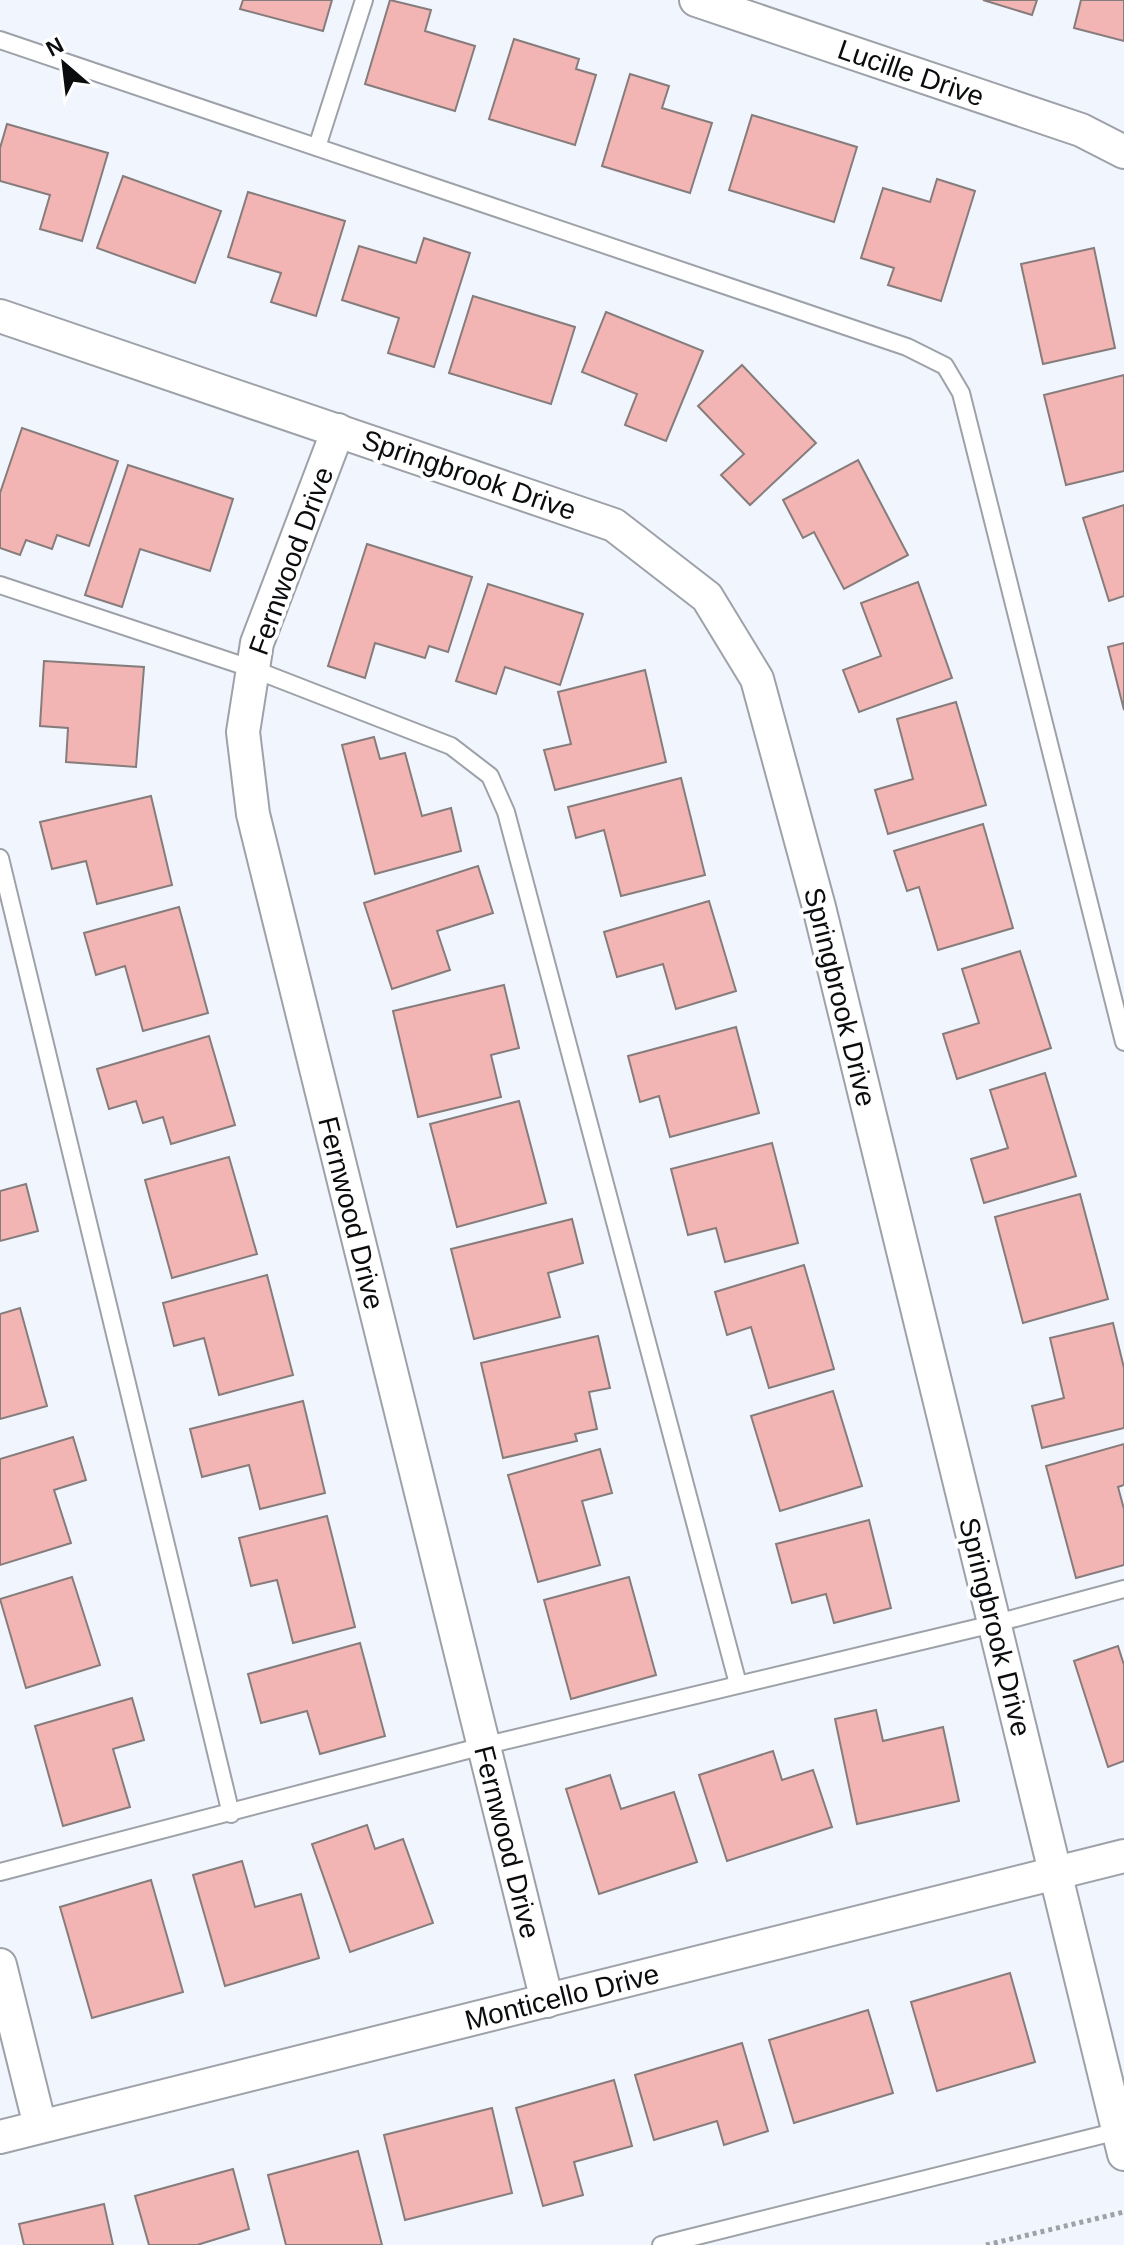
<svg xmlns="http://www.w3.org/2000/svg" width="1124" height="2245" font-family="Helvetica,sans-serif">
<style>
.building{fill:#f2b5b4;stroke:#867c7c;stroke-width:2}
.lines{fill:none;stroke-linecap:round;stroke-linejoin:round}
.service-casing{stroke:#9da1a8;stroke-width:20}
.minor-casing{stroke:#9da1a8;stroke-width:36}
.path{stroke:#9ea2a7;stroke-width:5;stroke-dasharray:4 4;stroke-linecap:butt}
.service{stroke:#fff;stroke-width:16}
.minor{stroke:#fff;stroke-width:32}
.labels{text-anchor:middle;dominant-baseline:central;stroke-width:8;stroke-linejoin:round;paint-order:stroke}
.street-label{font-size:28px;fill:#0a0c0e;stroke:#fff}
</style>
<rect width="100%" height="100%" fill="#f1f6fe"/>
<!-- building -->
<g class="building">
<polygon points="243,0 332,0 323,31 240,9"/>
<polygon points="390,0 431,10 425,31 475,46 455,111 365,84"/>
<polygon points="983,0 1037,0 1032,15"/>
<polygon points="1081,0 1124,0 1124,41 1074,28"/>
<polygon points="514,39 579,59 576,69 596,75 575,145 489,119"/>
<polygon points="630,74 669,86 662,108 712,123 690,193 602,166"/>
<polygon points="752,115 857,147 834,222 729,190"/>
<polygon points="7,124 108,153 82,241 40,229 50,195 0,181 0,148"/>
<polygon points="123,176 221,211 195,283 97,248"/>
<polygon points="937,179 975,191 941,301 888,285 894,268 861,258 883,188 930,202"/>
<polygon points="248,192 345,221 316,316 271,302 281,273 228,257"/>
<polygon points="424,238 470,253 434,367 388,353 399,318 342,300 359,246 416,263"/>
<polygon points="1094,248 1115,348 1043,364 1021,264"/>
<polygon points="473,296 575,327 551,404 449,373"/>
<polygon points="606,312 703,351 666,441 625,425 637,394 582,372"/>
<polygon points="742,365 816,443 750,505 721,475 744,454 698,406"/>
<polygon points="1124,375 1124,471 1066,485 1044,395"/>
<polygon points="22,428 118,461 89,546 57,535 52,549 26,540 20,555 0,548 0,493"/>
<polygon points="858,460 908,555 844,589 814,532 803,538 783,500"/>
<polygon points="128,465 233,499 210,571 140,549 122,607 85,595"/>
<polygon points="1124,505 1124,596 1109,601 1083,518"/>
<polygon points="367,544 472,577 448,652 429,646 425,658 375,643 365,678 328,666"/>
<polygon points="918,582 952,678 859,712 843,670 881,656 861,603"/>
<polygon points="488,584 583,614 560,685 505,667 496,694 456,681"/>
<polygon points="1124,643 1124,710 1108,647"/>
<polygon points="44,661 144,667 136,767 66,762 68,728 40,726"/>
<polygon points="645,670 666,762 555,790 544,750 571,744 558,692"/>
<polygon points="956,702 986,805 888,834 875,790 913,779 897,719"/>
<polygon points="374,737 380,759 405,753 422,816 451,808 461,851 375,874 342,745"/>
<polygon points="681,778 705,875 621,896 604,830 576,838 568,807"/>
<polygon points="151,796 172,885 97,904 86,861 52,869 40,822"/>
<polygon points="983,824 1013,928 938,950 919,887 907,891 894,851"/>
<polygon points="478,866 493,913 437,931 450,970 392,989 364,903"/>
<polygon points="709,901 736,991 676,1009 663,964 617,977 604,932"/>
<polygon points="179,907 208,1013 143,1031 125,966 96,975 84,933"/>
<polygon points="1020,951 1051,1048 957,1079 943,1034 979,1023 962,969"/>
<polygon points="504,985 519,1048 491,1055 501,1097 418,1117 393,1011"/>
<polygon points="736,1027 759,1113 670,1137 659,1096 640,1102 628,1056"/>
<polygon points="209,1036 235,1125 171,1144 163,1117 143,1123 136,1101 109,1109 97,1069"/>
<polygon points="1045,1073 1076,1176 984,1203 971,1159 1008,1148 990,1090"/>
<polygon points="519,1101 546,1203 457,1227 430,1124"/>
<polygon points="772,1143 798,1243 725,1262 716,1228 688,1235 671,1169"/>
<polygon points="229,1157 257,1254 172,1278 145,1180"/>
<polygon points="26,1184 38,1231 0,1241 0,1191"/>
<polygon points="1080,1194 1108,1299 1023,1323 995,1217"/>
<polygon points="572,1219 583,1263 548,1273 560,1317 474,1339 451,1249"/>
<polygon points="804,1265 834,1369 769,1388 751,1327 727,1335 715,1292"/>
<polygon points="267,1275 293,1375 219,1395 204,1338 174,1346 163,1303"/>
<polygon points="20,1308 47,1406 0,1419 0,1314"/>
<polygon points="1113,1323 1124,1368 1124,1428 1042,1448 1032,1406 1064,1398 1050,1338"/>
<polygon points="598,1336 610,1388 589,1392 597,1429 575,1434 577,1441 503,1458 481,1363"/>
<polygon points="833,1391 862,1486 780,1511 751,1416"/>
<polygon points="303,1401 325,1493 260,1509 249,1465 202,1477 190,1429"/>
<polygon points="73,1437 86,1480 54,1490 71,1543 0,1565 0,1459"/>
<polygon points="1124,1444 1124,1485 1118,1487 1124,1509 1124,1565 1076,1578 1046,1466"/>
<polygon points="600,1449 612,1493 582,1501 600,1565 538,1582 508,1475"/>
<polygon points="327,1516 355,1627 293,1643 277,1580 251,1586 239,1538"/>
<polygon points="869,1520 891,1608 834,1623 826,1594 792,1603 776,1544"/>
<polygon points="72,1577 100,1665 26,1688 0,1599"/>
<polygon points="629,1577 656,1675 571,1699 544,1600"/>
<polygon points="360,1643 385,1736 320,1754 307,1711 261,1723 248,1674"/>
<polygon points="1118,1646 1124,1665 1124,1761 1108,1767 1074,1661"/>
<polygon points="132,1698 144,1740 113,1749 130,1807 63,1826 35,1726"/>
<polygon points="876,1710 883,1741 943,1727 959,1801 857,1824 835,1719"/>
<polygon points="773,1751 782,1780 813,1770 832,1827 727,1861 699,1775"/>
<polygon points="610,1775 621,1809 674,1792 697,1862 599,1894 566,1789"/>
<polygon points="367,1825 375,1849 403,1839 433,1923 350,1952 312,1844"/>
<polygon points="242,1861 255,1907 301,1894 319,1958 225,1986 193,1875"/>
<polygon points="151,1880 183,1992 92,2018 60,1907"/>
<polygon points="1010,1973 1035,2062 937,2091 911,2002"/>
<polygon points="868,2010 893,2093 794,2123 769,2040"/>
<polygon points="742,2043 768,2131 724,2145 717,2121 654,2140 635,2075"/>
<polygon points="614,2080 632,2146 574,2162 583,2195 543,2206 516,2108"/>
<polygon points="492,2108 512,2193 405,2220 384,2135"/>
<polygon points="358,2151 382,2245 286,2245 268,2175"/>
<polygon points="233,2169 249,2229 197,2245 149,2245 135,2196"/>
<polygon points="104,2204 113,2245 24,2245 19,2224"/>
</g>
<g class="lines">
<!-- service casing -->
<g class="service-casing">
<g id="service">
<polyline points="0,40 907,347 945,366 961,393 1124,1042"/>
<polyline points="317,147 364,0"/>
<polyline points="0,585 253,669 451,746 490,776 506,812 738,1684"/>
<polyline points="0,858 231,1814"/>
<polyline points="0,1872 483,1746 993,1624 1124,1589"/>
<polyline points="661,2245 1122,2130"/>
</g>
</g>
<!-- minor casing -->
<g class="minor-casing">
<g id="minor">
<polyline points="696,0 1081,130 1124,152"/>
<polyline points="0,316 614,525 707,597 757,679 819,907 1124,2154"/>
<polyline points="338,430 257,643 243,732 253,814 547,2001"/>
<polyline points="0,1965 40,2126"/>
<polyline points="0,2137 1124,1856"/>
</g>
</g>
<!-- path -->
<polyline class="path" points="986,2245 1124,2212"/>
<!-- service -->
<use href="#service" class="service"/>
<!-- minor -->
<use href="#minor" class="minor"/>
</g>
<g class="labels">
<!-- street labels -->
<g class="street-label">
<text transform="translate(911 73) rotate(19)">Lucille Drive</text>
<text transform="translate(469 475) rotate(19)">Springbrook Drive</text>
<text transform="translate(291 561) rotate(-70)">Fernwood Drive</text>
<text transform="translate(840 997) rotate(76)">Springbrook Drive</text>
<text transform="translate(351 1213) rotate(76)">Fernwood Drive</text>
<text transform="translate(995 1627) rotate(76)">Springbrook Drive</text>
<text transform="translate(507 1842) rotate(76)">Fernwood Drive</text>
<text transform="translate(562 1997) rotate(-14)">Monticello Drive</text>
</g>
</g>
<!-- north arrow -->
<g transform="translate(64 64) rotate(332)" stroke="#ffffff" stroke-width="6" paint-order="stroke">
<path d="M0-6L14 30L0 20L-14 30Z" fill="#0a0c0e"/>
<text y="-12" font-size="22" font-weight="bold" text-anchor="middle" fill="#0a0c0e">N</text>
</g>
</svg>
